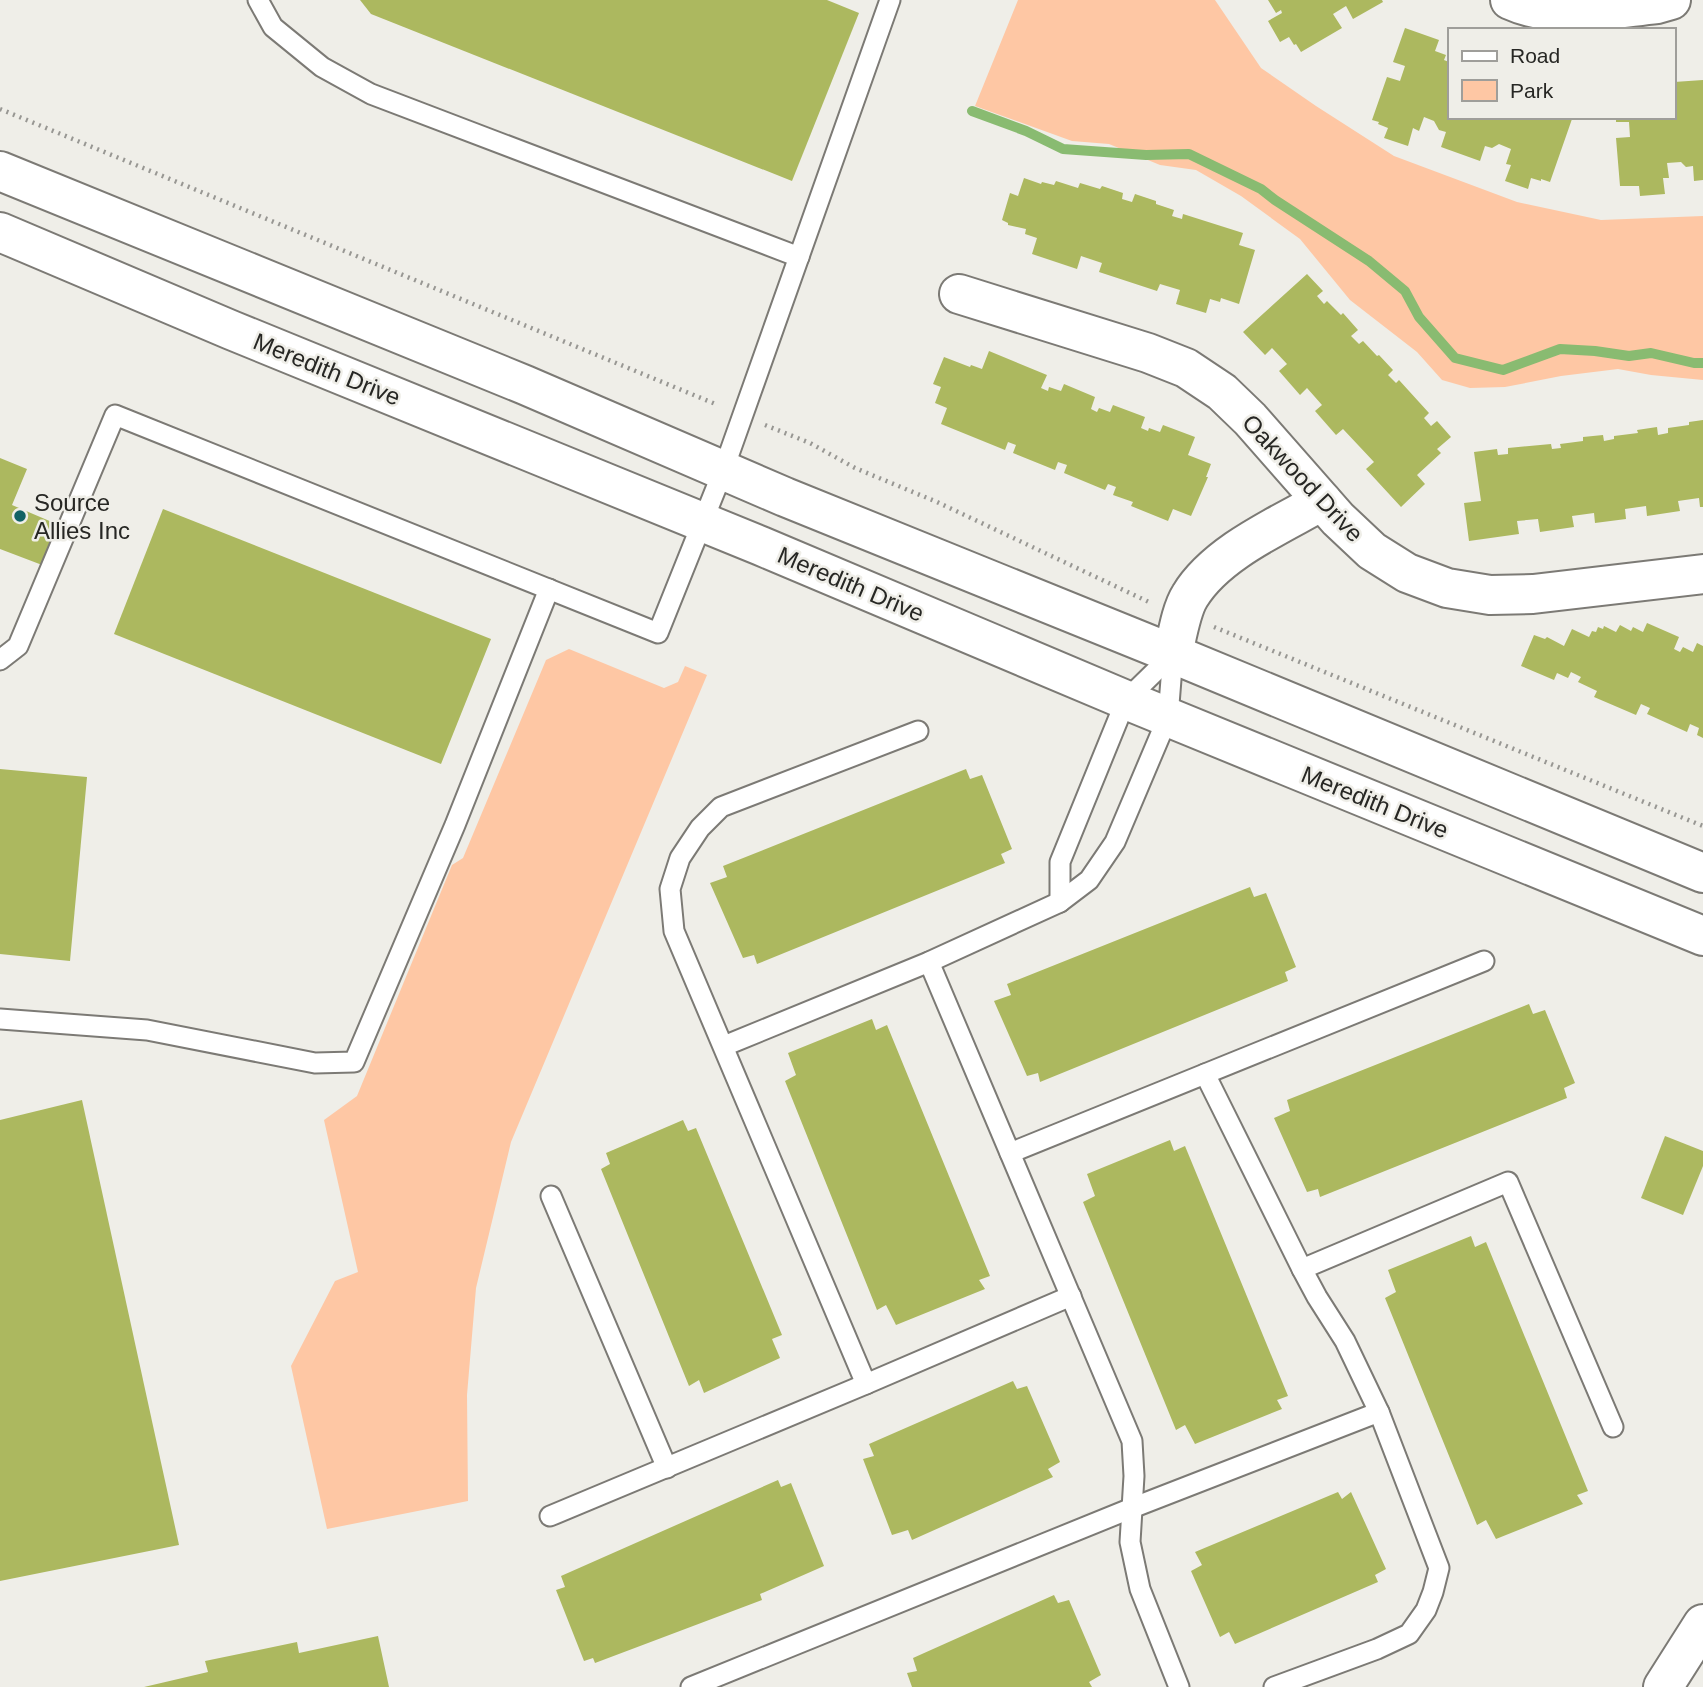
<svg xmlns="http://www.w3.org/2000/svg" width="1703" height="1687" font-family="Helvetica,sans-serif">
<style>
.green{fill:#fec7a4}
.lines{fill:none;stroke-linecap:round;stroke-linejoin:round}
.stream{stroke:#89bb71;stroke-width:10}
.building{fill:#acb85f}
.lane-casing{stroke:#7c7a75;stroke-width:23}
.street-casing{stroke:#7c7a75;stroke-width:42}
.secondary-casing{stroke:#7c7a75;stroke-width:42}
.path{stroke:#989793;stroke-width:4.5;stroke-dasharray:2 5;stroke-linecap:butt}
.lane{stroke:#fff;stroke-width:19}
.street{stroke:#fff;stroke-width:38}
.secondary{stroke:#fff;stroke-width:38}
.poi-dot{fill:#116264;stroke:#efeee8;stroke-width:2.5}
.labels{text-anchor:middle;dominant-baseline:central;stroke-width:5;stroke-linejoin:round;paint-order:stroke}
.street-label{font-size:24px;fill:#272724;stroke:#efeee8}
.poi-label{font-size:24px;fill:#272724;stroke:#efeee8;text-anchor:start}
</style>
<rect width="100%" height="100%" fill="#efeee8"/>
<!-- green -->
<g class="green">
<polygon points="1018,0 1215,0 1261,68 1316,106 1394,156 1517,202 1601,220 1703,216 1703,380 1651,375 1618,369 1561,376 1505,387 1470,388 1442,380 1417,352 1350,300 1300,239 1241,196 1196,170 1160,165 1109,144 1072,141 975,106"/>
<polygon points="569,649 664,688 678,682 685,666 707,675 511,1142 476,1288 467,1395 468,1501 327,1529 291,1366 335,1281 358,1272 324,1120 357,1096 452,865 463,858 546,660"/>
</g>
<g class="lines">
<!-- stream -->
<polyline class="stream" points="972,111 1026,131 1063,149 1146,155 1189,154 1261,189 1275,200 1369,261 1405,291 1419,317 1455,358 1503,370 1560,349 1595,351 1629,356 1651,353 1694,363 1703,363"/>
</g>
<!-- building -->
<g class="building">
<polygon points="360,0 827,0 859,13 792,181 371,14"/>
<polygon points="1268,0 1382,0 1383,2 1353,19 1346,6 1333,14 1342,28 1301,52 1296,44 1294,45 1289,37 1280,42 1268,21 1282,13 1281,10 1276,13"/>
<polygon points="1405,28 1439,40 1435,51 1446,55 1444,60 1449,62 1449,117 1570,117 1572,119 1550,182 1541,179 1541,181 1531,178 1528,189 1505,181 1511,165 1506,164 1511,149 1499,144 1492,148 1485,146 1480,161 1441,147 1446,132 1439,130 1434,121 1424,117 1419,131 1413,128 1408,146 1384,138 1388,128 1378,124 1379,122 1372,120 1387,77 1400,81 1405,66 1393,62"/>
<polygon points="1703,80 1703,180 1694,181 1693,166 1686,167 1681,162 1667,163 1669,178 1663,178 1665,194 1640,196 1639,186 1620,186 1616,138 1630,137 1629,122 1616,122 1616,117 1673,117 1673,104 1675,104 1674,82"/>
<polygon points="1024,178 1041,184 1042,182 1054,185 1056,181 1078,188 1080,183 1100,189 1102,186 1123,193 1122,199 1132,202 1135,194 1156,201 1156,204 1174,210 1172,216 1182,219 1183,214 1243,233 1239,245 1255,250 1239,304 1221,298 1220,302 1210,299 1206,313 1176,304 1180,290 1160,284 1157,291 1099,272 1102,263 1081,256 1077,269 1032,254 1037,238 1025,234 1026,229 1008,225 1008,223 1002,220 1010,193 1018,196"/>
<polygon points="1307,274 1323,291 1317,296 1324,304 1327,301 1341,315 1343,313 1358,330 1351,336 1359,344 1363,341 1377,356 1379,355 1393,370 1388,375 1396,383 1399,380 1429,413 1424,418 1431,426 1437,421 1451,437 1437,449 1441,453 1417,475 1425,484 1401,507 1366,469 1374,462 1343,429 1336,435 1315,411 1322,405 1307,388 1300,395 1279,371 1287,364 1272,348 1265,355 1243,332"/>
<polygon points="989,351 1047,375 1041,388 1048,391 1049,387 1061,391 1064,384 1095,397 1091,409 1097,412 1099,408 1110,412 1113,405 1145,417 1141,428 1148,431 1149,428 1160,432 1163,425 1195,437 1188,455 1211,464 1206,477 1208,477 1191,516 1173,509 1168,521 1131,506 1133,502 1113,495 1116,487 1108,484 1105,490 1064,473 1067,465 1058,462 1055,470 1013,453 1016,445 1008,442 1005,450 941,424 947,408 935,403 941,387 933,384 944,357 970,367 971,365 982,369"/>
<polygon points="1703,420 1703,507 1700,507 1699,498 1678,501 1680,511 1647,516 1646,506 1625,509 1626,519 1595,523 1594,513 1572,516 1574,527 1540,532 1538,519 1517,521 1519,534 1469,541 1464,503 1481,501 1474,452 1497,449 1498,455 1508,454 1508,448 1551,444 1552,449 1561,448 1560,444 1583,441 1583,437 1603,435 1604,441 1614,439 1614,436 1638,433 1637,430 1657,427 1658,435 1668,433 1668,428 1689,425 1689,422"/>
<polygon points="0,458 27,469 12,505 66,528 50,568 0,549"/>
<polygon points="163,509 491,639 441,764 114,634"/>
<polygon points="1647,623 1679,637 1674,649 1680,652 1683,647 1693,652 1697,643 1703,646 1703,738 1697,735 1699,728 1690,724 1687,732 1647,714 1650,708 1641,704 1636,715 1594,697 1597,691 1578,682 1581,677 1571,672 1568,678 1557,673 1554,680 1521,666 1534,635 1545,639 1547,637 1564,646 1572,629 1589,637 1592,631 1596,632 1598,627 1603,629 1604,626 1616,632 1620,625 1631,631 1633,627 1643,632"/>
<polygon points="0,769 87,777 70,961 0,954"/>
<polygon points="966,769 970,779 982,775 1012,849 1001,854 1005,863 757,964 754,955 743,958 710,883 727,877 723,866"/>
<polygon points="1250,887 1254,897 1266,893 1296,967 1285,972 1288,981 1040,1082 1038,1073 1027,1076 994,1001 1011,995 1007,984"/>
<polygon points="1529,1004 1533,1014 1545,1010 1575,1083 1564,1088 1567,1098 1320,1197 1318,1189 1307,1192 1274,1118 1290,1111 1287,1100"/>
<polygon points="872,1019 876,1030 887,1025 990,1276 979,1280 985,1289 896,1325 886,1305 877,1310 785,1081 796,1075 788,1053"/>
<polygon points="82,1100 179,1545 0,1581 0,1120"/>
<polygon points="683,1120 688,1131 696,1128 782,1335 772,1339 780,1358 704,1393 699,1380 689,1386 601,1169 610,1164 606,1153"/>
<polygon points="1665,1136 1703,1151 1703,1166 1683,1215 1641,1198"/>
<polygon points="1170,1140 1174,1151 1185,1146 1288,1396 1277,1400 1282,1409 1195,1444 1185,1425 1176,1430 1083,1202 1095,1196 1087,1174"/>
<polygon points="1471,1236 1475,1247 1486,1242 1588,1491 1577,1495 1583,1504 1496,1539 1486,1520 1477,1525 1385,1298 1396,1292 1388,1270"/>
<polygon points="1013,1381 1017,1389 1027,1386 1060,1462 1048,1469 1053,1477 912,1540 908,1530 892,1535 863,1459 874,1456 869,1444"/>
<polygon points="778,1480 781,1487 791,1483 824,1566 760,1594 762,1600 595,1663 593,1658 584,1661 556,1590 565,1587 561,1576"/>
<polygon points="1338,1492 1342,1499 1351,1492 1386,1569 1375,1575 1378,1582 1235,1644 1229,1632 1220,1637 1191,1571 1202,1565 1195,1552"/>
<polygon points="1054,1595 1058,1603 1069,1600 1101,1675 1089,1682 1092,1687 912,1687 907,1673 917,1671 913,1658"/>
<polygon points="378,1636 389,1687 144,1687 208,1672 205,1661 297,1642 299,1653"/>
</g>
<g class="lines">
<!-- lane casing -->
<g class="lane-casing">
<g id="lane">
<polyline points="258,0 273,27 322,67 371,94 799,257"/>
<polyline points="0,660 18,646 115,415 658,633 723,471 890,0"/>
<polyline points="1060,902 1060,862 1126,700 1173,654"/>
<polyline points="929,962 1132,1441 1134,1476 1130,1542 1140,1589 1179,1687"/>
<polyline points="0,1019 147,1030 315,1063 354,1062 455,825 549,589"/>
<polyline points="724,1046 929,962 1060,902 1089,880 1115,842 1168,717 1173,654"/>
<polyline points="1205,1074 1302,1269 1317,1297 1345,1341 1379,1412 1439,1568 1433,1592 1426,1610 1409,1634 1377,1649 1274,1687"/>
<polyline points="1010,1153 1484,961"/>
<polyline points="551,1196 667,1468"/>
<polyline points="1302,1269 1508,1182 1613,1427"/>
<polyline points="866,1384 674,931 670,889 680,858 700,828 721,807 918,731"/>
<polyline points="550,1516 866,1384 1071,1296"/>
<polyline points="691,1687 1132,1508 1379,1412"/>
</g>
</g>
<!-- street casing -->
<g class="street-casing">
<g id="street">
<path d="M1510,0C1556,21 1609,9 1657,4L1671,0"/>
<polyline points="959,294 1148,353 1186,368 1222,392 1250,419 1338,519 1372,551 1407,573 1447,588 1490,595 1533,594 1703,574"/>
<path d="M1173,654C1177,637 1181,610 1190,596C1216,553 1278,526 1322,501"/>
</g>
</g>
<!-- secondary casing -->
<g class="secondary-casing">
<g id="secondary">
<polyline points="0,171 525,385 785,497 1173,654 1703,873"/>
<polyline points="0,232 231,330 761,546 1126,700 1703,936"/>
<polyline points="1663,1687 1703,1624"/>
</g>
</g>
<!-- path -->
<g class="path">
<polyline points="0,109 718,405"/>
<polyline points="765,425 810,443 855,468 937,502 1151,603"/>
<polyline points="1214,627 1703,826"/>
</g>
<!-- lane -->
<use href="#lane" class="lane"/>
<!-- street -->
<use href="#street" class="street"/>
<!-- secondary -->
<use href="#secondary" class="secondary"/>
</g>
<!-- markers -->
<circle class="poi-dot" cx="20" cy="516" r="7"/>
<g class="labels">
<!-- street labels -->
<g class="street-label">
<text transform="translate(327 369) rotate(22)">Meredith Drive</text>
<text transform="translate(1303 478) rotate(47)">Oakwood Drive</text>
<text transform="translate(851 584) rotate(23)">Meredith Drive</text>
<text transform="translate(1375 802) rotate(22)">Meredith Drive</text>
</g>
<!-- poi labels -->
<g class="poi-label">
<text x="34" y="502">Source<tspan x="34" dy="28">Allies Inc</tspan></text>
</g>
</g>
<!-- legend -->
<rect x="1448" y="28" width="228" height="91" fill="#efeee8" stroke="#9f9e9a" stroke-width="2"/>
<rect x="1462" y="51" width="35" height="10" fill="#ffffff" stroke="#9f9e9a" stroke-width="2"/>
<text x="1510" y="63" font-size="21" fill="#272724">Road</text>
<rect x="1462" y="80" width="35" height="21" fill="#fec7a4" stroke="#9f9e9a" stroke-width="2"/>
<text x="1510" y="98" font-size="21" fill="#272724">Park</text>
</svg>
